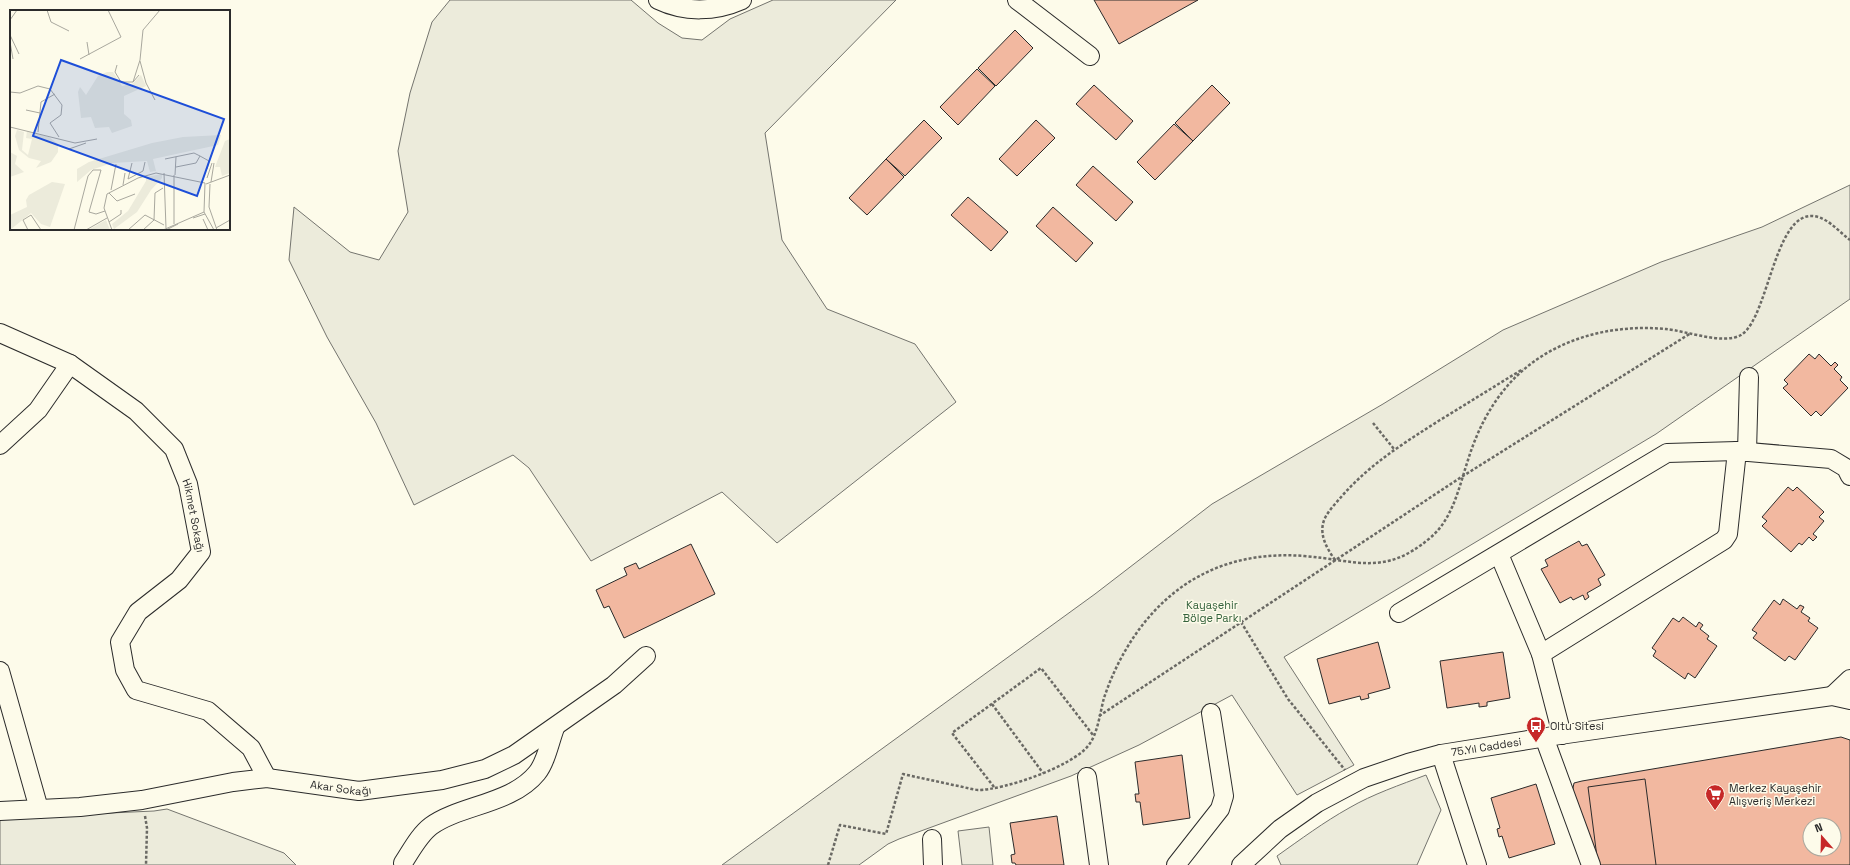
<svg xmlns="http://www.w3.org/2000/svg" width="1850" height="865" font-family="'Space Grotesk',sans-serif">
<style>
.green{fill:#ecebdb;stroke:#74746e}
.building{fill:#f2b8a0;stroke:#2b2b2b;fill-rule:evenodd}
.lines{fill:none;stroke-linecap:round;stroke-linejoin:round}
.minor-casing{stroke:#2b2b2b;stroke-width:20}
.path{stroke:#6a6964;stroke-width:2.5;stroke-dasharray:3 2;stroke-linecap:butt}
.minor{stroke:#fdfbea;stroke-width:18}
.labels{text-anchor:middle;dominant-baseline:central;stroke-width:3;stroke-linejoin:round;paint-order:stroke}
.street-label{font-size:11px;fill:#2b2b2b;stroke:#fdfbea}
.park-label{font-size:11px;fill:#34623c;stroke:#fdfbea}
.poi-label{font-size:11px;fill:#2b2b2b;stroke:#fdfbea;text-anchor:start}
.inset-road{fill:none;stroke:#a9a89e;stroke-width:1}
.view{fill:#1d4ed8;fill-opacity:0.15;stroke:#1d4ed8;stroke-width:2}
.inset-edge{fill:none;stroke:#2b2b2b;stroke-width:2}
</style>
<rect width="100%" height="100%" fill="#fdfbea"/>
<!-- green -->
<g class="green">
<polygon points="450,0 631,0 658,23 682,38 702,40 730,19 773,0 896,0 765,133 782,240 827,309 915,344 956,402 777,543 722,492 591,561 529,468 513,455 414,505 376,423 327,337 289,260 294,207 350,252 379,260 408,212 398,151 410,93 432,22"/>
<polygon points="1850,185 1850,299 1656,434 1284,657 1354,765 1297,795 1232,695 1139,745 1071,776 899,839 888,844 859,865 722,865 1095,594 1212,504 1383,404 1503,330 1661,262 1762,227"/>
<path d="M1426,775L1441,810L1417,865H1281L1277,856C1301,839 1324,822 1349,808C1373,794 1400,785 1426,775Z"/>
<polygon points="167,809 284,853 296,865 0,865 0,818 154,811"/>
<polygon points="989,827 993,865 962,865 958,831"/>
</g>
<!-- building -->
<g class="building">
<polygon points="1094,0 1198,0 1119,44"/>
<polygon points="1015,30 1033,48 996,86 978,68"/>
<polygon points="977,69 995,86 958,125 940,107"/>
<polygon points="1094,85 1133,121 1116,140 1076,104"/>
<polygon points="1212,85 1230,103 1193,141 1175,123"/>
<polygon points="924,120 942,138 905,176 886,159"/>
<polygon points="1036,120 1055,138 1017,176 999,159"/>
<polygon points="1174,124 1193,141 1155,180 1137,162"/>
<polygon points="886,159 904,177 867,215 849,198"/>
<polygon points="1093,166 1133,202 1116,221 1076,185"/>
<polygon points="968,197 1008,232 991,251 951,215"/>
<polygon points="1053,207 1093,243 1076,262 1036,226"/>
<polygon points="1809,354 1815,359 1819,354 1831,366 1835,362 1838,365 1834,369 1842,377 1840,380 1848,388 1821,416 1816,411 1811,416 1783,388 1788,384 1784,380"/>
<polygon points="1788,487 1793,491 1797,487 1824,512 1819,517 1824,521 1813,534 1817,537 1813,541 1809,537 1802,545 1799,543 1791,552 1762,526 1767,521 1762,517"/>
<polygon points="1579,541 1582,546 1587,544 1605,575 1598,579 1601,585 1587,593 1589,597 1585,600 1583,595 1573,600 1571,597 1560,603 1541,569 1548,566 1545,560"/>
<polygon points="691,544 715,594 624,638 609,606 604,608 596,590 627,575 624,568 636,563 639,569"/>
<polygon points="1783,599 1797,609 1800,605 1804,607 1801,612 1810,618 1808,621 1818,628 1795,660 1789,656 1785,661 1753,638 1757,633 1752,630 1774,600 1780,605"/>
<polygon points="1683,617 1696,627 1699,622 1703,625 1700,629 1709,636 1707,639 1717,646 1695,678 1688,673 1685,679 1653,656 1656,651 1652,648 1673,618 1679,622"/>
<polygon points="1378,642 1390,688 1368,694 1369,698 1361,700 1360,696 1329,704 1317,659"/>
<polygon points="1503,652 1510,698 1487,702 1487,706 1479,707 1479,703 1447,708 1440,661"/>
<path d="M1841,737L1850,740V865H1598L1574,797L1573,788L1574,783L1582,781ZM1810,825H1834V849H1810Z"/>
<polygon points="1182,755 1190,818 1143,825 1140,802 1136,802 1135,794 1139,794 1135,762"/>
<polygon points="1645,779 1656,865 1598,865 1588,787"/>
<polygon points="1536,784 1555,844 1509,858 1502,836 1499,837 1497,829 1500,828 1491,798"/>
<polygon points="1057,816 1064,865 1016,865 1015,863 1012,863 1011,855 1015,854 1010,823"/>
</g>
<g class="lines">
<!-- minor casing -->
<g class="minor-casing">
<g id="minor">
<path d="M658,0C685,13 715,12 742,0"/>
<polyline points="1017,0 1090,56"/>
<path id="s1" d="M0,333L70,364L136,411L174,449L188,484L201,552L179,580L138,612L120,642L125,670L136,690L208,711L251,748L267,778"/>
<polyline points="0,445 38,410 70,364"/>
<polyline points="1747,452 1749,377"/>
<polyline points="1499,554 1541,654 1562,735"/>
<polyline points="1399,613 1667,453 1737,451"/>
<polyline points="1541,654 1724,540 1728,534 1737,451 1831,459 1846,468 1850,476"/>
<polyline points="0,671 39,809"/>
<polyline points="1832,696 1850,679"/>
<polyline points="1544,737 1591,865"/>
<polyline points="1441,754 1477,865"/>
<polyline points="1087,777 1099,865"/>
<path id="s2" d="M0,811L80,807L142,800L233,782L267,778L359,791L442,780L485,769L514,755L614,685L646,656"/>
<polyline points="932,839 933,865"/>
<path d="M403,863C411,851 419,835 431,826C460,805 512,804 537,773C546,762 550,741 555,728"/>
<polyline points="1176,865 1220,809 1224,796 1211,713"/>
<path id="s3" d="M1241,865L1280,829L1317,803L1364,778L1408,763L1441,754L1553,736L1832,696L1850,700"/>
</g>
</g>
<!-- path -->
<g class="path">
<polyline points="1373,423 1394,449"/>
<path d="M1335,560C1326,547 1318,533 1325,518C1329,510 1336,503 1342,496C1370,464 1404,443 1440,420C1468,403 1495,386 1523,369"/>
<polyline points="1241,622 1288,699 1345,770"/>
<polyline points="992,704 1043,773"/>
<polyline points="1099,716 1463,476 1691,333"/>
<polyline points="994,787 952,733 1041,668 1093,735"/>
<polyline points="145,816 147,828 146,865"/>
<path d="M828,865L840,825L886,834L903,774C920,778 936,781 953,785C961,786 969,789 978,790C1004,790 1071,767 1088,746C1098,734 1100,712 1104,698C1120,650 1150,605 1194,579C1228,559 1266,553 1304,556C1356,560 1384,577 1430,538C1453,519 1459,487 1468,460C1481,418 1503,382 1539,358C1577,333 1622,325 1666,329C1686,331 1724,345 1741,335C1771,317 1775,192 1825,220C1834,225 1842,234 1850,240"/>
</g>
<!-- minor -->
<use href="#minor" class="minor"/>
</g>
<!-- icons -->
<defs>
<g id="bus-pin" transform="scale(1)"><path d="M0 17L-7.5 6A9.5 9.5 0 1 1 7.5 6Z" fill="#c62828" stroke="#fdfbea"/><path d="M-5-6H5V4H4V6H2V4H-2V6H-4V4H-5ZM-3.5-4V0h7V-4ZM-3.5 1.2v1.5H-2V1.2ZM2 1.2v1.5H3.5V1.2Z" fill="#fff"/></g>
<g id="supermarket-pin" transform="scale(1)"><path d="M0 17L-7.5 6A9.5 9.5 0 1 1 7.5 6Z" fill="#c62828" stroke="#fdfbea"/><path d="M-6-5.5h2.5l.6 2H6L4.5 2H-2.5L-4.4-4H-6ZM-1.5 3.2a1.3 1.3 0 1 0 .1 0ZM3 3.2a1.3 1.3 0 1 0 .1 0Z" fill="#fff"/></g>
</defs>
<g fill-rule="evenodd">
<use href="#bus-pin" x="1536" y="726"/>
<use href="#supermarket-pin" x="1715" y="794"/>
</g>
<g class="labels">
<!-- street labels -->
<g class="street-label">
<text stroke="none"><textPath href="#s1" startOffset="281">Hikmet Sokağı</textPath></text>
<text stroke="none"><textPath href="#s3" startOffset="278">75.Yıl Caddesi</textPath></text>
<text stroke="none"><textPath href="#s2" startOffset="344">Akar Sokağı</textPath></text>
</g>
<!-- park labels -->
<g class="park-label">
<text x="1212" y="605">Kayaşehir<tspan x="1212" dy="13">Bölge Parkı</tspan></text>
</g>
<!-- poi labels -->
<g class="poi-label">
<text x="1550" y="726">Oltu Sitesi</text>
<text x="1729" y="788">Merkez Kayaşehir<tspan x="1729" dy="13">Alışveriş Merkezi</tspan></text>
</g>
</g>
<!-- overview -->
<g transform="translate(10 10)">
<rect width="220" height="220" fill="#fdfbea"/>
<path d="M97,62H103L112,76L122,74L131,65L136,76L114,86V104L121,110L122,116L102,123L99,117L85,118L81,107L71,108L68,82L70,77L76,85L88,66ZM7,120L14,122L12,140L18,145L22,129L16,128L17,121L39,127L48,134V142L41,152L26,158L31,151L19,148L9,140L5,126ZM211,125L208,135L143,149L146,161L140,162L137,151L102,153L81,160L67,172V159L79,152L142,133L173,127ZM220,129V163L212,166L210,157H205L215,131ZM0,142L7,146L5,154L14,162L0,167ZM152,164V168L141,180L127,202L104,219L102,214L118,201L136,171V167ZM42,172L55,174L40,217L31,214L21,203L0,220V205L17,197L16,190L19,185ZM96,210L100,220H78Z" fill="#ecebdb"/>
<path class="inset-road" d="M37,0L41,12L59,21M0,10L7,0M0,25L9,44M0,32L3,49M77,32L79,45M70,49L111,27L98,0M130,51L136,73L145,90M107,55L105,62L111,72H123L129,65M123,72L130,50L133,20L150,0M0,82L10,83L28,76L40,79L52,95L51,105L40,113L49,127M16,100L30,103M0,117L65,133L87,129M28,122L31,92L45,84M59,139L76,133M155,149L184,143L190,146M122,153L118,169L133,161L135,152M166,157L186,153L190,146L199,151L197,159M154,163L156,218M165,165L166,147M197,168L202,153M201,172L204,153M196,174L220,165M200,174L199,197L207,220M113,175L115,163M101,180L106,154M99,183L107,191L125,184M183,208L195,204M193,209L198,220M99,212L111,204V200M164,214V165M206,218L220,210M18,220L13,210L21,205L31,220M64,220L78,166L83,160H91L79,202L86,204L95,201M76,220L97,208M102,220L94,198L97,184L128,168L146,163L195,173L194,202L204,220M118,220L135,205L154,215M133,220L144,210L145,183L153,178M153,220L194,202M156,220L168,214"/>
<path class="view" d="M51,50L214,109L187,186L23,126Z"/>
<rect width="220" height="220" class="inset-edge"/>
</g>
<!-- north arrow -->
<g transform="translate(1822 837) rotate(340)"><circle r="19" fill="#fdfbea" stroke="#a9a89e"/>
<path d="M0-3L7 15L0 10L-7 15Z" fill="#c62828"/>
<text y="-6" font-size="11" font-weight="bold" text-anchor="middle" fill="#2b2b2b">N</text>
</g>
</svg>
